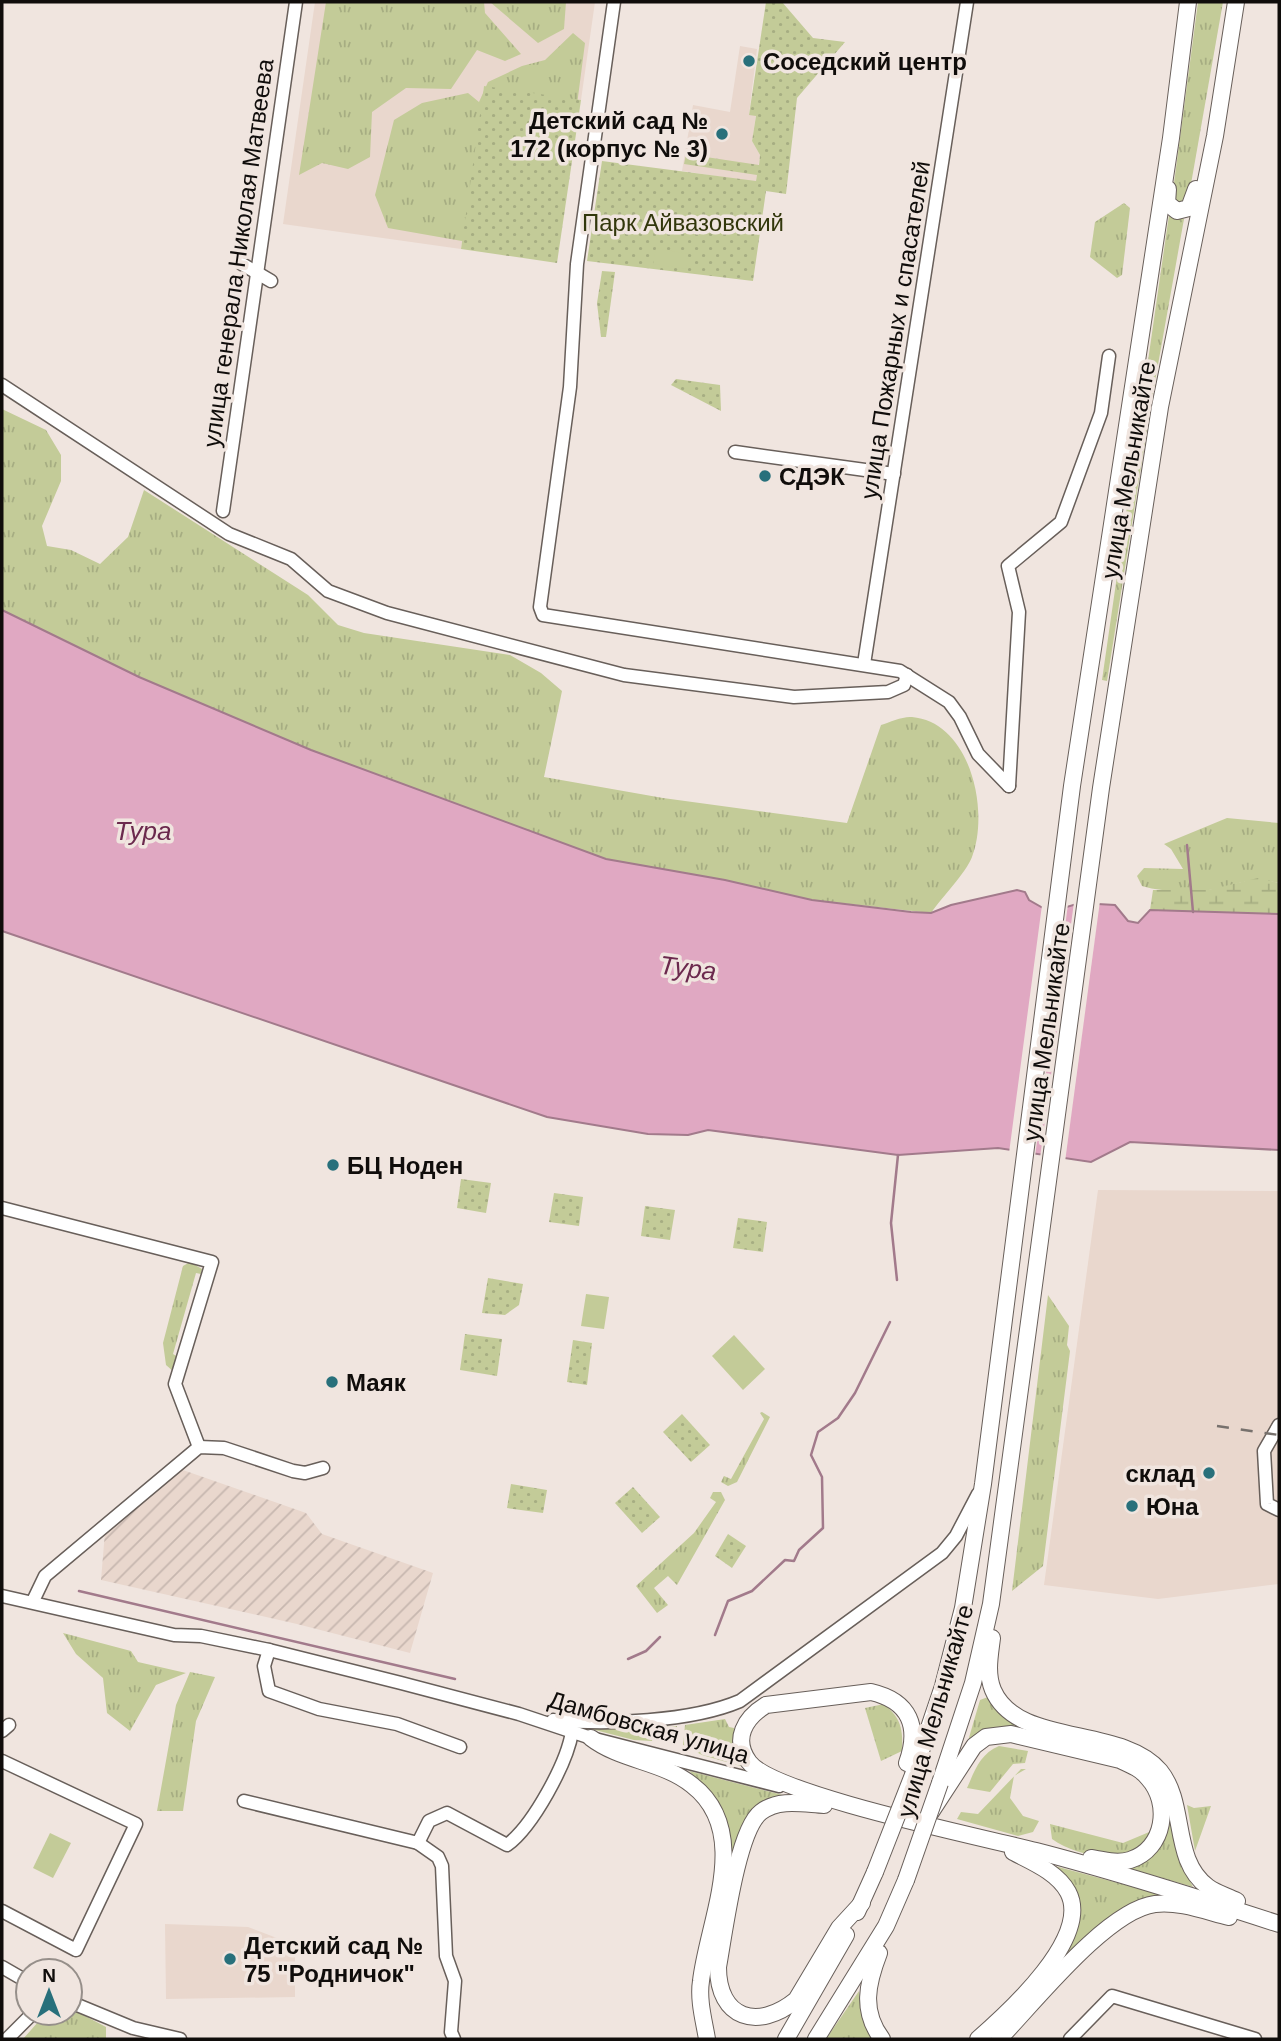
<svg xmlns="http://www.w3.org/2000/svg" width="1281" height="2041" font-family="Helvetica,sans-serif">
<style>
.built{fill:#e9d7cd}
.industrial{fill:url(#industrial-furrows)}
.grass{fill:url(#grass-tufts)}
.wetland{fill:url(#wetland-marsh)}
.park{fill:url(#park-dots)}
.pitch{fill:#c3cb98}
.water{fill:#e0a8c2;stroke:#a27a8b;stroke-width:2}
.pier{fill:#f0e5df}
.lines{fill:none;stroke-linecap:round;stroke-linejoin:round}
.stream{stroke:#a27a8b;stroke-width:2.5}
.minor-casing{stroke:#685f5a;stroke-width:15}
.major-casing{stroke:#685f5a;stroke-width:18}
.minor{stroke:#fff;stroke-width:12}
.major{stroke:#fff;stroke-width:16}
.rail{stroke:#77716d;stroke-width:2.5;stroke-dasharray:12 12;stroke-linecap:butt}
.major-bridge-casing{stroke:#685f5a;stroke-width:18;stroke-linecap:butt}
.major-bridge{stroke:#fff;stroke-width:16}
.poi-dot{fill:#28707b;stroke:#f0e5df;stroke-width:2.5}
.labels{text-anchor:middle;dominant-baseline:central;stroke-width:7;stroke-linejoin:round;paint-order:stroke}
.poi-label{font-size:24px;font-weight:bold;fill:#100d0b;stroke:#f0e5df;text-anchor:start}
.park-label{font-size:24px;fill:#32370c;stroke:#f0e5df}
.street-label{font-size:24px;fill:#100d0b;stroke:#f0e5df}
.water-label{font-size:26px;font-style:italic;fill:#6b294d;stroke:#f0e5df}
</style>
<defs>
<pattern id="industrial-furrows" width="10" height="10" patternUnits="userSpaceOnUse" patternTransform="scale(1.75)"><rect width="10" height="10" fill="#e9d7cd"/><path d="M-1 1l2-2M0 10L10 0M9 11l2-2" fill="none" stroke="#c7b7af"/></pattern>
<pattern id="grass-tufts" width="24" height="20" patternUnits="userSpaceOnUse" patternTransform="scale(1.75)"><rect width="24" height="20" fill="#c3cb98"/><path d="M3 7l-1-3M5 7V3M7 7l1-3M15 17l-1-3M17 17v-4M19 17l1-3" fill="none" stroke="#a6ad82"/></pattern>
<pattern id="wetland-marsh" width="20" height="14" patternUnits="userSpaceOnUse" patternTransform="scale(1.75)"><rect width="20" height="14" fill="#c3cb98"/><path d="M1 5h8M5 5V1M11 12h8M15 12V8" fill="none" stroke="#a6ad82"/></pattern>
<pattern id="park-dots" width="8" height="8" patternUnits="userSpaceOnUse" patternTransform="scale(1.75)"><rect width="8" height="8" fill="#c3cb98"/><path d="M2 2h.1M6 6h.1" fill="none" stroke="#a6ad82" stroke-width="1.8" stroke-linecap="round"/></pattern>
</defs>
<rect width="100%" height="100%" fill="#f0e5df"/>
<!-- built -->
<g class="built">
<polygon points="315,2 595,2 581,100 484,86 461,249 283,224"/>
<polygon points="740,46 757,49 749,114 756,115 752,141 760,155 756,182 682,171 693,105 730,112"/>
<polygon points="1098,1190 1279,1191 1279,1584 1158,1599 1044,1585"/>
<polygon points="165,1924 248,1927 295,1945 295,1997 166,1999"/>
</g>
<!-- industrial -->
<polygon class="industrial" points="180,1469 306,1513 322,1534 433,1573 410,1653 297,1624 101,1580 105,1532"/>
<!-- grass -->
<g class="grass">
<polygon points="326,2 484,2 485,13 521,54 505,61 477,50 451,89 406,88 372,112 370,157 348,169 322,163 299,175"/>
<polygon points="490,2 566,2 564,29 538,43"/>
<polygon points="1198,2 1223,2 1188,201 1179,204 1172,198"/>
<polygon points="573,33 585,43 559,244 541,255 388,228 375,195 394,120 422,103 468,93 479,102 488,82 522,66 545,60"/>
<polygon points="1124,203 1130,208 1122,275 1117,278 1090,257 1095,222"/>
<polygon points="1169,215 1184,219 1151,404 1107,681 1102,680"/>
<path d="M2,409L46,430L61,455V481L42,526L47,546L71,550L100,564L128,537L144,490L308,595L338,625L364,633L510,655L541,673L562,691L544,777L663,798L847,823L881,725C890,722 903,716 912,717C970,722 990,810 972,857C966,873 942,897 931,913L812,900L725,880L606,859L311,750L139,677L2,610Z"/>
<path d="M1227,818L1279,823V883C1247,875 1238,886 1209,890C1188,892 1161,892 1142,886L1137,876L1144,868L1183,869L1171,849L1164,844Z"/>
<polygon points="190,1262 202,1269 201,1274 196,1273 173,1354 178,1357 174,1372 166,1365 163,1343 183,1266"/>
<polygon points="1048,1295 1069,1326 1067,1345 1070,1351 1043,1566 1012,1591"/>
<polygon points="762,1412 770,1417 737,1482 728,1486 721,1482 724,1476 731,1479 764,1419 760,1413"/>
<polygon points="713,1492 721,1492 725,1500 677,1585 668,1576 654,1588 668,1605 657,1613 636,1586 694,1533 716,1502 710,1498"/>
<polygon points="63,1633 131,1651 138,1662 186,1673 156,1685 130,1731 107,1713 103,1678 76,1654"/>
<polygon points="190,1672 215,1677 196,1721 183,1811 157,1811 176,1705"/>
<polygon points="988,1697 1002,1716 1026,1728 1026,1730 977,1734 968,1741 980,1700"/>
<path d="M884,1704C901,1718 903,1729 902,1751L881,1761L865,1708Z"/>
<polygon points="725,1719 729,1727 734,1728 734,1747 744,1767 702,1755 683,1745 685,1725"/>
<polygon points="677,1726 676,1745 653,1738 652,1741 634,1740 591,1729"/>
<path d="M999,1746L1028,1751L1025,1763L1013,1764L990,1792L967,1788C975,1770 980,1754 999,1746Z"/>
<polygon points="1021,1769 1026,1769 1014,1776 1010,1798 1023,1816 1039,1821 1033,1832 1018,1836 957,1819 961,1812 978,1814"/>
<path d="M689,1771L783,1795L766,1803L731,1876C729,1826 726,1807 689,1771Z"/>
<polygon points="1187,1805 1194,1808 1211,1806 1195,1851"/>
<polygon points="1169,1814 1178,1856 1193,1887 1128,1868"/>
<path d="M1050,1824L1123,1843L1154,1830C1134,1866 1082,1860 1052,1839Z"/>
<path d="M1051,1865L1163,1895C1116,1901 1092,1931 1061,1964C1088,1914 1078,1910 1051,1865Z"/>
<polygon points="859,1991 861,2014 874,2039 826,2039"/>
<polygon points="70,2008 106,2027 106,2039 23,2039 46,2013 70,2013"/>
</g>
<!-- wetland -->
<polygon class="wetland" points="1258,878 1279,883 1279,914 1150,910 1153,890 1208,890"/>
<!-- park -->
<g class="park">
<polygon points="766,2 782,2 813,38 845,42 797,98 786,194 766,191 753,281 587,261 602,161 756,181 757,175 684,164 686,154 759,165 760,155 752,141 756,116 749,115"/>
<polygon points="484,86 581,100 557,263 461,249"/>
<polygon points="602,271 615,272 606,337 601,337 597,303"/>
<polygon points="676,379 720,385 721,411 671,385"/>
<polygon points="461,1179 491,1183 486,1213 457,1208"/>
<polygon points="554,1193 583,1197 579,1226 549,1222"/>
<polygon points="645,1206 675,1210 670,1240 641,1236"/>
<polygon points="738,1218 767,1222 763,1252 733,1248"/>
<polygon points="488,1278 523,1284 519,1305 505,1315 482,1313"/>
<polygon points="465,1334 502,1339 497,1376 460,1370"/>
<polygon points="573,1340 592,1343 587,1385 567,1382"/>
<polygon points="682,1414 710,1445 691,1462 663,1432"/>
<polygon points="511,1484 547,1490 543,1513 507,1508"/>
<polygon points="633,1487 660,1517 642,1533 615,1503"/>
<polygon points="728,1534 746,1546 732,1568 715,1556"/>
</g>
<!-- pitch -->
<g class="pitch">
<polygon points="656,248 688,254 686,269 653,264"/>
<polygon points="586,1294 609,1297 604,1329 581,1326"/>
<polygon points="734,1335 765,1369 743,1390 712,1356"/>
<polygon points="50,1833 71,1843 53,1878 33,1868"/>
</g>
<!-- water -->
<polygon class="water" points="2,610 139,677 311,750 606,859 725,880 812,900 911,912 931,913 951,905 1017,890 1025,892 1029,900 1050,912 1080,903 1115,905 1128,921 1138,923 1150,910 1279,914 1279,1150 1130,1142 1091,1162 998,1148 898,1155 708,1130 688,1135 648,1134 547,1117 2,931"/>
<!-- pier -->
<g class="pier">
<polygon points="1080,900 1100,901 1065,1162 1040,1158 1074,902"/>
<polygon points="1068,904 1035,1157 1009,1153 1042,905 1051,909"/>
</g>
<g class="lines">
<!-- stream -->
<g class="stream">
<polyline points="1187,845 1193,912"/>
<polyline points="897,1280 891,1223 898,1155"/>
<polyline points="79,1591 455,1679"/>
<polyline points="715,1635 728,1601 752,1591 785,1560 794,1561 799,1550 823,1528 822,1477 811,1455 818,1432 838,1418 855,1393 890,1322"/>
<polyline points="628,1659 646,1651 660,1637"/>
</g>
<!-- minor casing -->
<g class="minor-casing">
<g id="minor">
<polyline points="614,2 577,264 570,387 540,607 543,615 900,671 949,702 960,717 978,754 1009,786"/>
<polyline points="242,264 271,281"/>
<polyline points="2,385 229,534 291,559 328,591 387,613 624,675 794,697 888,692 904,685 907,675"/>
<polyline points="735,452 894,474"/>
<polyline points="223,511 296,2"/>
<polyline points="864,664 967,2"/>
<polyline points="1009,786 1019,612 1008,566 1061,522 1101,413 1109,356"/>
<polyline points="2,1208 212,1262 175,1384 199,1447"/>
<polyline points="1279,1425 1264,1451 1267,1504 1279,1510"/>
<polyline points="2,1596 174,1635 201,1636 269,1650 401,1683 519,1714 591,1738 779,1786"/>
<polyline points="33,1601 45,1576 199,1447 224,1448 293,1471 305,1473 323,1468"/>
<polyline points="269,1650 264,1666 269,1691 319,1709 397,1724 460,1747"/>
<path d="M553,1720C606,1725 691,1722 740,1701L942,1553L956,1536L978,1494"/>
<polyline points="2,1731 9,1725"/>
<polyline points="2,1761 136,1824 76,1950 2,1911"/>
<path d="M244,1801L418,1843L429,1821L447,1813L507,1845C533,1826 567,1763 572,1732"/>
<polyline points="418,1843 438,1857 442,1866 446,1956 455,1981 451,2032 454,2039"/>
<polyline points="2,1967 28,1982"/>
<polyline points="70,2002 133,2028 180,2039"/>
<polyline points="7,2039 33,2013"/>
<polyline points="1070,2039 1112,1996 1255,2039"/>
</g>
</g>
<!-- major casing -->
<g class="major-casing">
<g id="major">
<polyline points="1168,189 1167,203 1177,211 1189,208 1196,189"/>
<path d="M992,1638C990,1655 986,1673 993,1690C1017,1747 1121,1725 1160,1771C1187,1804 1171,1860 1208,1887C1216,1893 1227,1896 1237,1901"/>
<path d="M591,1738C621,1761 662,1761 692,1785C753,1832 708,1920 701,1981C698,2000 704,2021 707,2039"/>
<path d="M907,1763C920,1727 910,1701 871,1692L766,1705C745,1718 732,1739 749,1762C774,1795 986,1838 1036,1851C1118,1872 1199,1898 1279,1924"/>
<polyline points="913,1775 943,1686 963,1608 983,1484 1072,786 1171,138 1188,2"/>
<polyline points="940,1783 973,1683 991,1604 1101,788 1160,407 1215,136 1236,2"/>
<path d="M824,1805C804,1804 779,1798 761,1812C737,1830 724,1935 718,1967C718,2019 758,2031 796,2000L839,1928L862,1903"/>
<path d="M931,1812L974,1746L986,1737L1011,1734L1120,1760C1131,1765 1141,1769 1148,1778C1171,1803 1165,1849 1130,1860C1117,1864 1103,1860 1091,1858"/>
<polyline points="857,1912 875,1872"/>
<path d="M879,1953C867,1984 861,2011 882,2039"/>
<polyline points="786,2039 846,1935"/>
<polyline points="816,2039 886,1926 906,1880"/>
<path d="M978,2039C1009,2012 1092,1937 1068,1892C1057,1872 1032,1862 1013,1852"/>
<path d="M999,2039C1034,2003 1107,1910 1155,1904C1179,1901 1205,1911 1229,1917"/>
</g>
</g>
<!-- minor -->
<use href="#minor" class="minor"/>
<!-- major -->
<use href="#major" class="major"/>
<!-- rail -->
<polyline class="rail" points="1217,1426 1279,1435"/>
<!-- major-bridge casing -->
<g class="major-bridge-casing">
<g id="major-bridge">
<polyline points="875,1872 913,1775"/>
<polyline points="906,1880 940,1783"/>
</g>
</g>
<!-- major-bridge -->
<use href="#major-bridge" class="major-bridge"/>
</g>
<!-- markers -->
<g class="poi-dot">
<circle cx="749" cy="61" r="7"/>
<circle cx="722" cy="134" r="7"/>
<circle cx="765" cy="476" r="7"/>
<circle cx="333" cy="1165" r="7"/>
<circle cx="332" cy="1382" r="7"/>
<circle cx="1209" cy="1473" r="7"/>
<circle cx="1132" cy="1506" r="7"/>
<circle cx="230" cy="1959" r="7"/>
</g>
<g class="labels">
<!-- poi labels -->
<g class="poi-label">
<text x="763" y="61">Соседский центр</text>
<text x="708" y="120" text-anchor="end">Детский сад №<tspan x="708" dy="28">172 (корпус № 3)</tspan></text>
<text x="779" y="476">СДЭК</text>
<text x="347" y="1165">БЦ Ноден</text>
<text x="346" y="1382">Маяк</text>
<text x="1195" y="1473" text-anchor="end">склад</text>
<text x="1146" y="1506">Юна</text>
<text x="244" y="1945">Детский сад №<tspan x="244" dy="28">75 "Родничок"</tspan></text>
</g>
<!-- park labels -->
<g class="park-label">
<text x="683" y="222">Парк Айвазовский</text>
</g>
<!-- street labels -->
<g class="street-label">
<text transform="translate(238 253) rotate(-82)">улица генерала Николая Матвеева</text>
<text transform="translate(895 330) rotate(-81)">улица Пожарных и спасателей</text>
<text transform="translate(1128 470) rotate(-80)">улица Мельникайте</text>
<text transform="translate(1046 1032) rotate(-82)">улица Мельникайте</text>
<text transform="translate(935 1711) rotate(-74)">улица Мельникайте</text>
<text transform="translate(649 1727) rotate(16)">Дамбовская улица</text>
</g>
<!-- water labels -->
<g class="water-label">
<text x="143" y="831">Тура</text>
<text transform="translate(688 968) rotate(7)">Тура</text>
</g>
</g>
<!-- border -->
<rect width="1281" height="2041" fill="none" stroke="#100d0b" stroke-width="7"/>
<!-- north arrow -->
<g transform="translate(49 1992)"><circle r="33" fill="#f0e5df" stroke="#968f8a" stroke-width="2"/>
<path d="M0-5L12 26L0 18L-12 26Z" fill="#28707b"/>
<text y="-10" font-size="19" font-weight="bold" text-anchor="middle" fill="#100d0b">N</text>
</g>
</svg>
